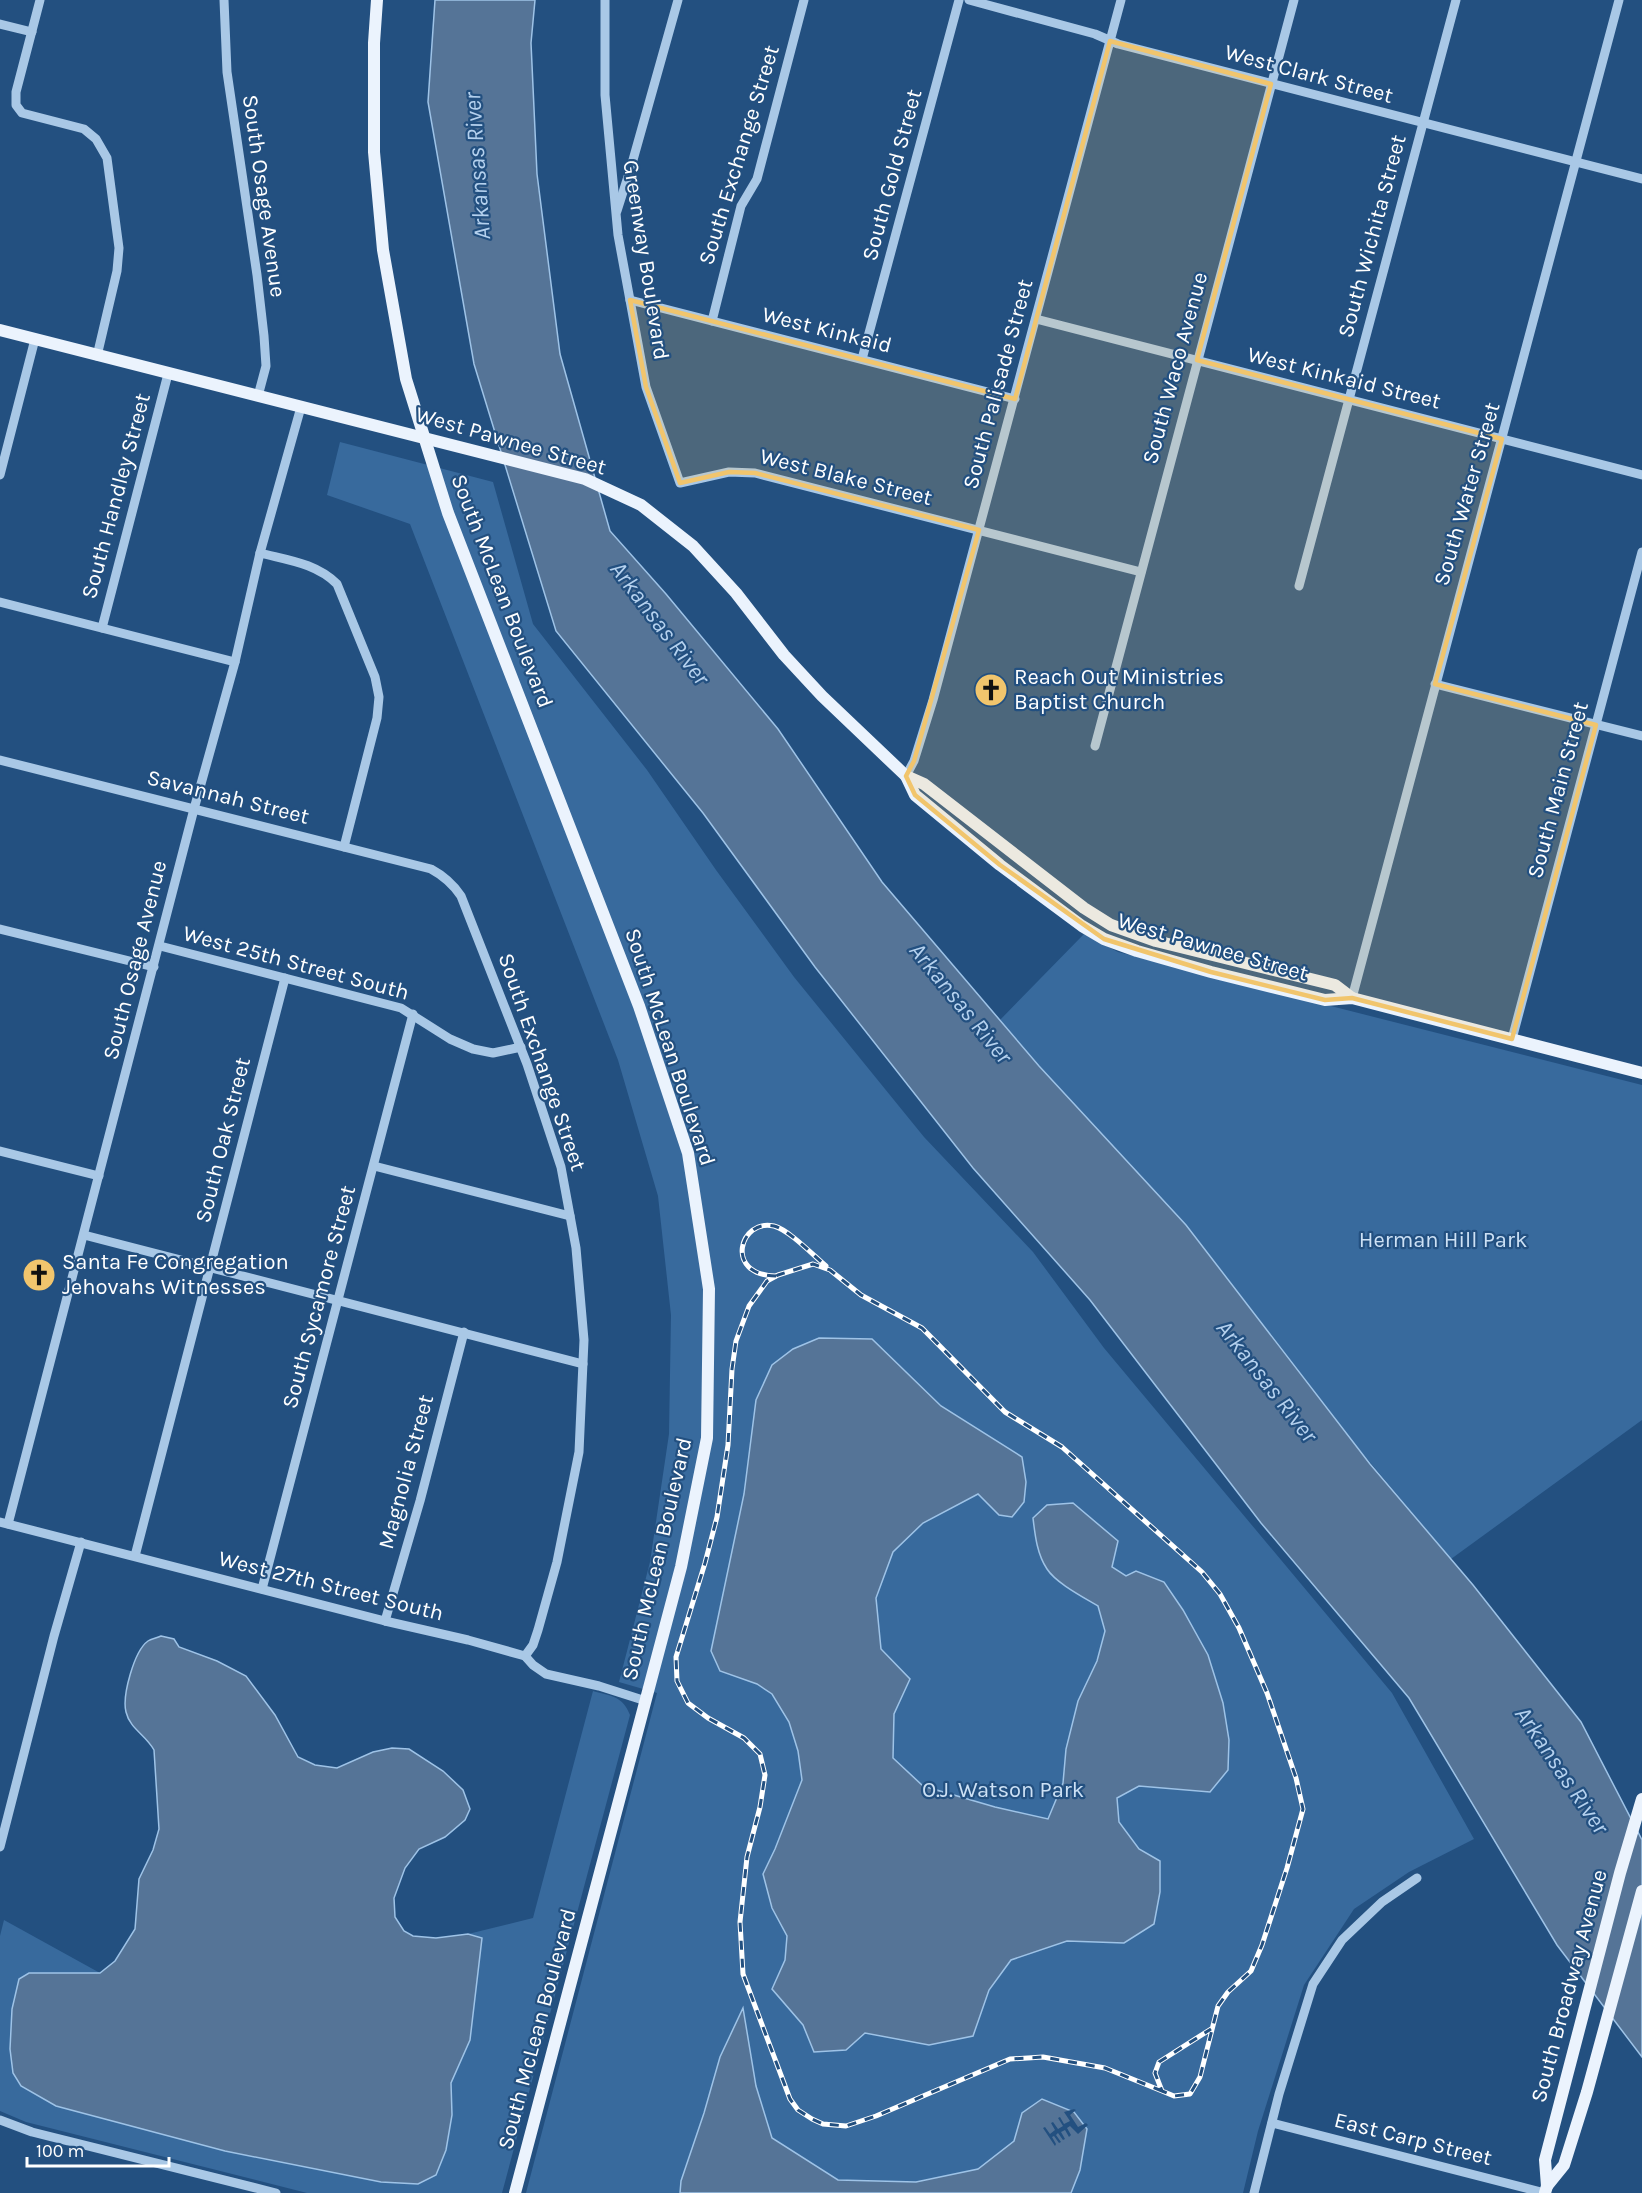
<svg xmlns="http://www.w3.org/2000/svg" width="1642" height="2193" font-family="Karla,sans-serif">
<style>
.green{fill:#386a9d}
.water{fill:#557497;stroke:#9ec3e7;stroke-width:1.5}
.pier{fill:#235080}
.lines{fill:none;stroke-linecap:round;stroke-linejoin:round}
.minor{stroke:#a9c8e6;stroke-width:9}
.major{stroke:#ebf3fd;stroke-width:12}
.rail-casing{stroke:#fff;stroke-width:5}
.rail{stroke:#235080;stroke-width:3;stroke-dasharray:9;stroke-linecap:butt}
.marked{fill:#f1c56d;fill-opacity:0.2;stroke:#f1c56d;stroke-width:4.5;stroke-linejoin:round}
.labels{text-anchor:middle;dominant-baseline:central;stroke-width:4.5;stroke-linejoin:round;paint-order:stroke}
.street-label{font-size:22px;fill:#fff;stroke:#235080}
.poi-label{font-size:22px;fill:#fff;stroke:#235080;text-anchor:start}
.park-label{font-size:22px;fill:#cde1f5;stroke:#235080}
.water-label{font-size:24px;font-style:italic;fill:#b5d1ee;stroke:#235080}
</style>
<rect width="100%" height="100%" fill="#235080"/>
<!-- green -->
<g class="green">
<polygon points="340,442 493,482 533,624 647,770 716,870 794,977 924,1137 1033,1252 1104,1348 1392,1693 1474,1839 1409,1872 1354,1909 1304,1985 1258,2131 1243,2193 526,2193 657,1693 619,1682 650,1562 669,1434 671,1315 658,1196 618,1060 410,524 327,495"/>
<polygon points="1084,934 1118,952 1642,1085 1642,1420 1451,1559 1000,1020"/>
<path d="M593,1691C611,1696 623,1696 630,1715L502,2193H307L26,2122L0,2111V1936L4,1920L100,1973L65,1974L56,2106L225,2151L381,2182L446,2150L452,2115L451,2083L470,2040L482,1938L468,1934L533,1918Z"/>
</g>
<!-- water -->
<g class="water">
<polygon points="435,0 535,0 531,43 537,174 560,354 610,531 666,594 778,729 882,882 1039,1066 1186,1225 1370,1464 1473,1585 1581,1722 1642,1840 1642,2057 1557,1945 1409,1698 1261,1523 1090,1300 973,1168 815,967 703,813 556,631 474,364 428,102"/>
<path d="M819,1338L872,1339L941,1406L1022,1457L1026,1482L1024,1502L1012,1517L999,1515L978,1494L923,1523L893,1552L876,1598L881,1649L910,1679L894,1714L893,1758L923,1786L995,1807L1048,1819L1063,1783L1066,1749L1078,1701L1097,1661L1105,1631L1098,1606C1083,1597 1056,1583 1047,1569C1037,1554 1035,1535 1033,1518L1047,1505L1073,1503L1118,1541L1112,1567L1126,1576L1136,1571L1164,1582L1183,1610L1208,1655L1223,1703L1229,1740L1228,1770L1210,1792L1139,1786L1117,1798L1119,1822L1139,1849L1160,1861V1892L1154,1924L1124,1943L1067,1941L1011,1960L989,1990L973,2036L929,2045L865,2033L846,2050L814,2052L803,2025L772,1989L785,1960L787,1936L772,1908L763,1874L775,1849L802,1780L798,1751L789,1722L772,1694L757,1684L720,1671L711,1651L744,1494L756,1400L772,1365L793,1349Z"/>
<path d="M161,1636L174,1639L179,1647L217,1661L246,1676L275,1715L298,1757L315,1765L337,1768L373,1752L392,1748L409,1749L443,1771L463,1790L470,1809L465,1820L445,1837L419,1849L405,1868L394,1898L395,1917L404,1931L413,1936L436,1938L468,1934L482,1938L470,2040L451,2083L452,2115L446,2150L436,2175L418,2184L381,2182L225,2151L56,2106L21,2086L13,2073L10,2049L12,2009L19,1979L29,1973H100L115,1961L135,1929L139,1879L153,1850L159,1829L154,1750C146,1735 130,1729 126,1712C122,1696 134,1651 148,1641C151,1639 157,1638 161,1636Z"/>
<polygon points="743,2008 756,2086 772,2138 838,2180 916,2182 978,2169 1014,2141 1022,2113 1042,2099 1074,2112 1087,2129 1080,2170 1071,2193 680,2193 681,2181 704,2113 720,2057"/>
</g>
<!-- pier -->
<polygon class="pier" points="1074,2109 1076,2110 1070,2115 1078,2127 1086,2123 1088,2125 1078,2134 1070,2126 1067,2128 1071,2135 1069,2137 1065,2130 1061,2132 1065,2139 1063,2140 1058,2133 1056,2135 1061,2142 1059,2143 1054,2136 1052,2137 1056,2144 1055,2146 1043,2128 1045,2127 1050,2134 1055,2130 1051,2123 1053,2122 1058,2129 1063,2126 1058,2118 1060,2117 1064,2124 1070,2121 1064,2112"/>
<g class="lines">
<!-- minor -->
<g class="minor">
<polyline points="40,0 16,92 16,105 22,113 84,129 96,139 107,158 119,248 117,271 97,356"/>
<polyline points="224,0 227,72 257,275 264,336 266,366 258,396"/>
<polyline points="605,0 605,95 618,235 646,387 680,483 729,472 755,473 1141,572"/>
<polyline points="969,0 1095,34 1118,44 1642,179"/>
<polyline points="0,24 32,32"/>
<polyline points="617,211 631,167 678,0"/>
<polyline points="630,300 1015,399"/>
<polyline points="1036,319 1642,475"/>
<polyline points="712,321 741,206 757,179 804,0"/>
<polyline points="862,359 959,0"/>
<polyline points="0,475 35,339"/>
<path d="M260,553C287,560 316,563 337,584L375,677L379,697L377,718L344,847"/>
<polyline points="1299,586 1456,0"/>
<polyline points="0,602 235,662"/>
<polyline points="102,628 168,374"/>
<polyline points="1435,684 1642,736"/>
<polyline points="1095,746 1294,0"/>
<path d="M0,760L431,869C444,876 453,884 461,896L527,1064L561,1167L576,1248L584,1340L579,1452L557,1562L538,1630L533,1645L525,1656"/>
<polyline points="906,776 914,761 933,700 1121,0"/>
<polyline points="0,929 154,967"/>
<polyline points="160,946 401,1008 450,1039 473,1049 493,1053 521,1047"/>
<polyline points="1352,998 1619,0"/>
<polyline points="1512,1039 1642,552"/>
<polyline points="0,1151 99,1176"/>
<polyline points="374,1166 570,1216"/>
<polyline points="84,1235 583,1364"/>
<polyline points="0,1522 385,1621 468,1640 525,1656 533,1665 546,1674 599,1686 646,1701"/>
<polyline points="8,1524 194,809 235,662 260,553 301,407"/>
<polyline points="135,1556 285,978"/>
<polyline points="262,1589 413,1014"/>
<polyline points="385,1621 420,1501 464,1332"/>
<polyline points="0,1847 54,1636 81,1542"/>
<polyline points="0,2120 32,2132 276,2193"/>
<polyline points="1272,2123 1545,2193"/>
<polyline points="1254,2193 1279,2094 1313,1984 1342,1940 1382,1902 1417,1878"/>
</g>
<!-- major -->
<g class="major">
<polyline points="377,0 374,43 374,152 383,250 406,379 448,513 639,1006 688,1153 709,1289 707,1438 681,1567 515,2193"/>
<polyline points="0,330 585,479 641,505 693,546 736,593 784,655 822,696 906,776 924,784 1084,908 1111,925 1156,941 1335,985 1352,998"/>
<polyline points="906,776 915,795 1000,865 1082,926 1104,939 1137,951 1211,972 1325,1000 1352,998 1642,1073"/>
<polyline points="1547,2186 1564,2165 1587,2092 1642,1891"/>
<polyline points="1545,2193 1547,2186 1545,2160 1620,1873 1642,1799"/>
</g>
<!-- rail casing -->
<g class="rail-casing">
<g id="rail">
<path d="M776,1276C723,1275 740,1218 774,1226C789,1230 813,1255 826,1266"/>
<polyline points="1162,2091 1105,2068 1043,2057 1010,2059 876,2116 846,2126 823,2124 812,2119 798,2110 790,2099 743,1974 740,1922 747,1857 760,1807 765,1775 760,1754 744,1738 708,1718 688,1703 677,1681 676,1657 705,1563 717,1517 728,1445 732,1369 736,1341 749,1306 767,1281 778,1275 813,1264 830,1270 861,1295 922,1328 1005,1412 1062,1447 1202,1572 1220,1594 1239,1628 1267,1693 1296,1778 1303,1809 1287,1868 1262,1945 1251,1971 1228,1992 1218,2006 1200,2077 1190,2094 1174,2096 1162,2091 1155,2073 1159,2062 1211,2029"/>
</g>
</g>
<!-- rail -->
<use href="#rail" class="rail"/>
</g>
<!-- marked area -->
<path class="marked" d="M1110,41L1271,84L1197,360L1502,439L1435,684L1596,725L1512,1039L1352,998L1325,1000L1211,972L1104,939L1000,865L915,795L906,776L914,761L979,530L755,473L729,472L680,483L646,387L630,300L1015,399Z"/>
<!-- icons -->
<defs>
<g id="church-disc" transform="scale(1.725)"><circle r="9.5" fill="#f1c56d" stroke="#235080"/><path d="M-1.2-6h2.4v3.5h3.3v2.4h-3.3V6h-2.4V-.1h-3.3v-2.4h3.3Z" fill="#111"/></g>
</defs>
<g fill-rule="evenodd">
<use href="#church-disc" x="991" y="690"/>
<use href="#church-disc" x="39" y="1275"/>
</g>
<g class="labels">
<!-- street labels -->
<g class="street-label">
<text transform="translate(1309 74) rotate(15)">West Clark Street</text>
<text transform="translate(739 155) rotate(-73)">South Exchange Street</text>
<text transform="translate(892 175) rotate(-75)">South Gold Street</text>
<text transform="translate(264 196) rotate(82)">South Osage Avenue</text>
<text transform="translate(1372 236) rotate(-75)">South Wichita Street</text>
<text transform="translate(646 260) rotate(81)">Greenway Boulevard</text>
<text transform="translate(827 330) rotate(14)">West Kinkaid</text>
<text transform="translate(1175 368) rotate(-75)">South Waco Avenue</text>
<text transform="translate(1344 378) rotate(14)">West Kinkaid Street</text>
<text transform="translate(998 384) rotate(-75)">South Palisade Street</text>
<text transform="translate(511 441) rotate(16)">West Pawnee Street</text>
<text transform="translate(846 477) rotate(14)">West Blake Street</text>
<text transform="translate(1467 494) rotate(-74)">South Water Street</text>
<text transform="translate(116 496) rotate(-75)">South Handley Street</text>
<text transform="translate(502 591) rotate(69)">South McLean Boulevard</text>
<text transform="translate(1558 790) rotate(-75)">South Main Street</text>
<text transform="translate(228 797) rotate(14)">Savannah Street</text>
<text transform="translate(1213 947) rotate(16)">West Pawnee Street</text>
<text transform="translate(135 960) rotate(-76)">South Osage Avenue</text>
<text transform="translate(296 963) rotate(15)">West 25th Street South</text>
<text transform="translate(670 1047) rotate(72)">South McLean Boulevard</text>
<text transform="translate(542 1062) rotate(71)">South Exchange Street</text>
<text transform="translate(223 1140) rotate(-76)">South Oak Street</text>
<text transform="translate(319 1297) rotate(-75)">South Sycamore Street</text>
<text transform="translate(406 1472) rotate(-75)">Magnolia Street</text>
<text transform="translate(657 1559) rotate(-77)">South McLean Boulevard</text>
<text transform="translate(331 1586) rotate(14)">West 27th Street South</text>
<text transform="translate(1569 1986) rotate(-75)">South Broadway Avenue</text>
<text transform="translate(537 2029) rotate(-75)">South McLean Boulevard</text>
<text transform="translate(1413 2139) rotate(14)">East Carp Street</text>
</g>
<!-- poi labels -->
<g class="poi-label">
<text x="1014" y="677">Reach Out Ministries<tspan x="1014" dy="25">Baptist Church</tspan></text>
<text x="62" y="1262">Santa Fe Congregation<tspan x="62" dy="25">Jehovahs Witnesses</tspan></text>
</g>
<!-- park labels -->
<g class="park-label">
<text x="1443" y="1240">Herman Hill Park</text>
<text x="1003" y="1790">O.J. Watson Park</text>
</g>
<!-- water labels -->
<g class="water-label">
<text transform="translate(477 166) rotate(-94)">Arkansas River</text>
<text transform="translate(660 623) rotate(53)">Arkansas River</text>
<text transform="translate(961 1003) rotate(51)">Arkansas River</text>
<text transform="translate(1267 1381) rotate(52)">Arkansas River</text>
<text transform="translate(1562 1770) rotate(56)">Arkansas River</text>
</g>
</g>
<!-- scale -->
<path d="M27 2157v9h142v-9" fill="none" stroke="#ffffff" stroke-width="3"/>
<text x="36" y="2157" font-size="18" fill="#ffffff" stroke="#235080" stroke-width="4.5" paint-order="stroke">100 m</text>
</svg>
